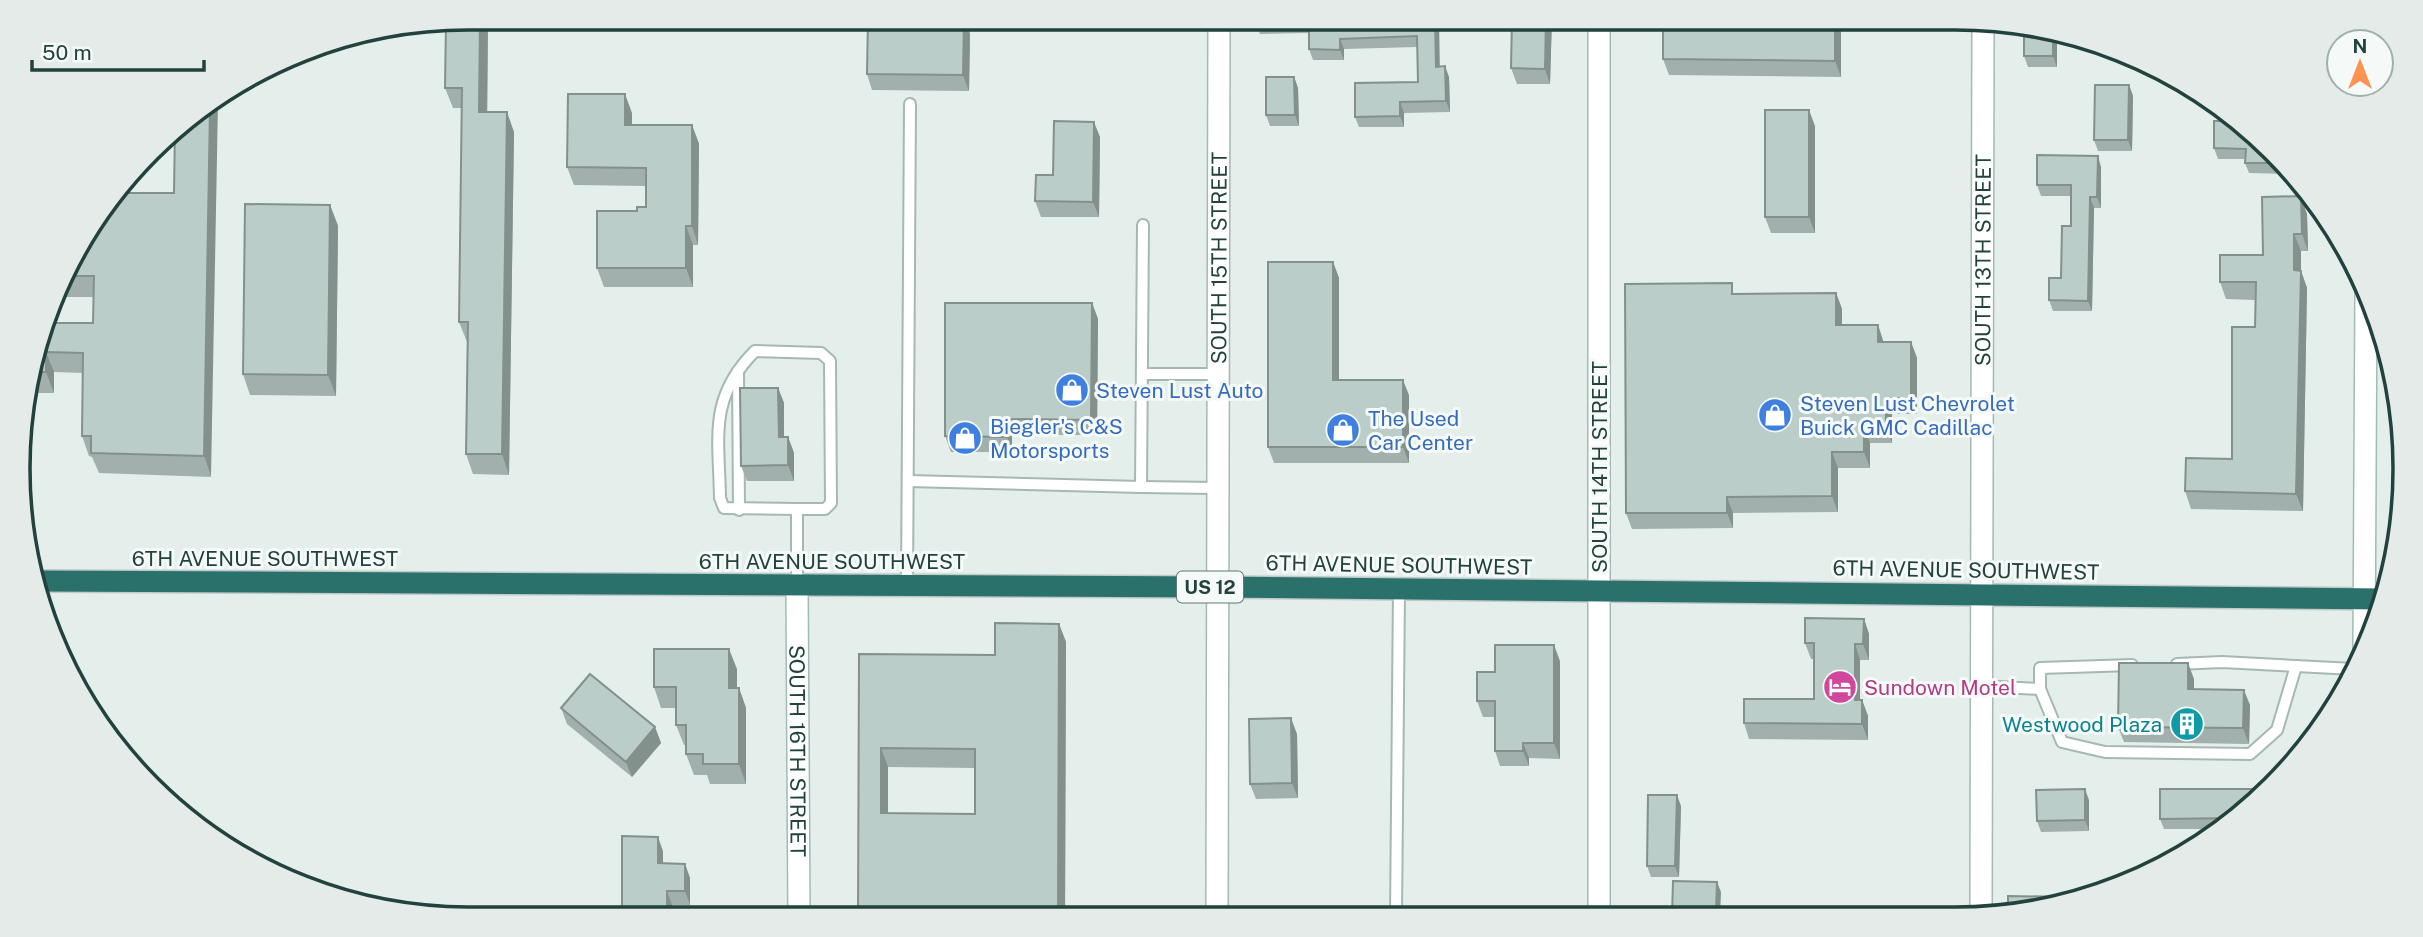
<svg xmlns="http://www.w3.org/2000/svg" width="2423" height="937" font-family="'Public Sans',sans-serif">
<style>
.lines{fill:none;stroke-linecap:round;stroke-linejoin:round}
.lane-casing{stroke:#a6b8b3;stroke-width:14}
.street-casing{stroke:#a6b8b3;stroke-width:24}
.secondary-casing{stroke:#a1bbb5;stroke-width:24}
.highway-casing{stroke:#c1cac9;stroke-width:24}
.lane{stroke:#fff;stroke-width:10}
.street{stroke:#fff;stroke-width:21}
.secondary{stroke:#fff;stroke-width:21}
.highway{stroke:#2a716c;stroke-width:21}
.wall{fill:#a1b0ac;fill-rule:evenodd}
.shaded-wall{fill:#83908c}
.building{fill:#bbcdc8;stroke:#83908c;stroke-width:2;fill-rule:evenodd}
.labels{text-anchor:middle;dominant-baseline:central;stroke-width:6;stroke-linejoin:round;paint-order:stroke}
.shield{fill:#f5faf8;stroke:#617975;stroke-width:2}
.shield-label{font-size:19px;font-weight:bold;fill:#21423d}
.street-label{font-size:21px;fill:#21423d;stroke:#f5faf8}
.shop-label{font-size:21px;fill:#366cbe;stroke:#f5faf8;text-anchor:start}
.hotel-label{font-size:21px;fill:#b23c85;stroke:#f5faf8;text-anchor:start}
.culture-label{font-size:21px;fill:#0d838f;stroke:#f5faf8;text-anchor:end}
.rim{fill:none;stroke:#21423d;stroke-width:3.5}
</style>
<rect width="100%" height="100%" fill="#e4efeb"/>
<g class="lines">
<!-- lane casing -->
<g class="lane-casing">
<g id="lane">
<polyline points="738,371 739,510"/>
<polyline points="1142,374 1218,374"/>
<polyline points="908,481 1141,487 1143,225"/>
<polyline points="1141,487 1217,488"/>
<path d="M797,509L724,508L720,498C719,437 708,398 755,351L821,353L830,361L831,503L825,509H797V585"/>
<polyline points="907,585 910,104"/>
<polyline points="2177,664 2222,662 2354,669"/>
<polyline points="1981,686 2040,689 2040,668 2132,665"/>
<polyline points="2040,689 2062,742 2105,752 2250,754 2277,730 2296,666"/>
<polyline points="1396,917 1399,589"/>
</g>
</g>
<!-- street casing -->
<g class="street-casing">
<g id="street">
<polyline points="1599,18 1599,917"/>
<path id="s1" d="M1981,916L1983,22"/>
<path id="s2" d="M1217,918L1219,18"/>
</g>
</g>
<!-- secondary casing -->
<g class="secondary-casing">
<g id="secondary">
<path id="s3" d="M797,585L799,919"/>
<polyline points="2364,648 2366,295"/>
</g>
</g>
<!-- highway casing -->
<g class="highway-casing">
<polyline id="highway" points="36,581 1218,587 2384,599"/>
</g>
<!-- lane -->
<use href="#lane" class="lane"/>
<!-- street -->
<use href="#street" class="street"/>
<!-- secondary -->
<use href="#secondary" class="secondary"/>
<!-- highway -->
<use href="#highway" class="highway"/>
</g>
<!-- wall -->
<g class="wall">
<polygon points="468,18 488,18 487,112 514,132 509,475 473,474 466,454 467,342 459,322 462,108 453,108 445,88"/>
<polygon points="964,18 970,34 969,91 872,90 867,74"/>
<polygon points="1439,18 1439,66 1449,77 1450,112 1404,113 1404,127 1359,127 1355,117 1418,82 1417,47 1344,49 1344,60 1313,60 1309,49 1309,33 1260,34 1256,23"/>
<polygon points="1512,18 1552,18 1550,84 1517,84 1511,68"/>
<polygon points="1663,18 1836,18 1841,32 1841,77 1669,75 1663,59"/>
<polygon points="2024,29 2057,34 2057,67 2028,67 2024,56"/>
<polygon points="2107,46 2128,58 2111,58"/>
<polygon points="1294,77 1298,88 1299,126 1270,126 1266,115"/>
<polygon points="2129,85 2133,96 2132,151 2098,151 2094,140"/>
<polygon points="632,113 632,125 692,125 699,144 698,245 693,245 693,287 604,287 597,268 637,211 646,207 646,186 574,185 567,167"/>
<polygon points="1815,126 1815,233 1771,233 1765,217"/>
<polygon points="2252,129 2286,174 2249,173 2245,163 2245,159 2218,159 2214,148"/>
<polygon points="1100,137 1099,217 1041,217 1035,201"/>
<polygon points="2101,167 2101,208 2094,208 2092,311 2053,311 2049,300 2061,278 2071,226 2071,196 2041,196 2037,185"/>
<polygon points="119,193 211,477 99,473 92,457 89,456 82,436 83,373 54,372 54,393 27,393 54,313 54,323 93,323 93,297 60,297 78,243"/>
<polygon points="330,205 338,226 336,396 250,395 243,374"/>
<polygon points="2307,214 2308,251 2301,251 2301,271 2307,288 2303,511 2191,509 2185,491 2232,459 2255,327 2255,300 2226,299 2220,282 2263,255"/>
<polygon points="1333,262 1339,278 1339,380 1409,395 1409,463 1274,463 1268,447"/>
<polygon points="1836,293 1842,309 1842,325 1878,325 1883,342 1911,342 1917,358 1917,414 1892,414 1892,443 1870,443 1870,468 1838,468 1838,512 1733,513 1733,528 1632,529 1626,513 1736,294"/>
<polygon points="1092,303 1098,319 1097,435 1012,435 1012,452 951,452 945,436"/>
<polygon points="778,388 784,403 784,437 788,437 794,453 794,481 747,481 741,466"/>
<polygon points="1864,619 1869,634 1869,660 1860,660 1860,700 1862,700 1868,716 1868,740 1749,739 1744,723 1814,699 1814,659 1811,659 1805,643"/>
<path d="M1059,624L1066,642L1065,918L858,919L859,654L995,655ZM888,767L975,768V814L888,813Z"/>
<polygon points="1560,661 1560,759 1529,758 1529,766 1500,766 1495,751 1495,717 1483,717 1477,701 1495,672"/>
<polygon points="737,669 737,688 739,688 746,708 746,784 710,784 707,775 694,775 686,754 686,745 684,745 676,725 676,708 661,708 654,687"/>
<polygon points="2194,679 2194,689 2250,705 2249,744 2124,742 2118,727"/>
<polygon points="561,708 655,727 661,743 632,777 567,724"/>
<polygon points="1297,734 1298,798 1256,799 1250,784"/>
<polygon points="2266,789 2252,808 2220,829 2164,829 2160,819"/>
<polygon points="2089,800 2089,831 2041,832 2037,821"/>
<polygon points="1681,806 1679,877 1651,877 1647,866"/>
<polygon points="663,851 663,863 685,864 690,878 690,905 672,905 622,919"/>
</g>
<!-- shaded-wall -->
<g class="shaded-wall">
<polygon points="480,18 488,18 487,132 479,112"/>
<polygon points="964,18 970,34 969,91 963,75"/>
<polygon points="1435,18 1439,18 1440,77 1436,67"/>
<polygon points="1546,18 1552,18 1550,84 1545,69"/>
<polygon points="1835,18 1841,32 1841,77 1835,61"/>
<polygon points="2053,34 2057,34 2057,67 2053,56"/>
<polygon points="1340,39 1344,49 1344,60 1340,50"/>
<polygon points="1445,66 1449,77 1450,112 1446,101"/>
<polygon points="1294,77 1298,88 1299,126 1295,115"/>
<polygon points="2129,85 2133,96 2132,151 2128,140"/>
<polygon points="625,94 632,113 632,144 625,125"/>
<polygon points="218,102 211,477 204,456 210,107"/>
<polygon points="1400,102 1404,113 1404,127 1400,116"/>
<polygon points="1809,110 1815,126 1815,233 1809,217"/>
<polygon points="507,112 514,132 509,475 502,454"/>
<polygon points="1094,122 1100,137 1099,217 1093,202"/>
<polygon points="692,125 699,144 698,245 692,226"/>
<polygon points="2098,156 2101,167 2101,208 2097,197"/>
<polygon points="2301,196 2307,214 2308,251 2302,234"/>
<polygon points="2090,197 2094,208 2092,311 2088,301"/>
<polygon points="330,205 338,226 336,396 328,375"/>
<polygon points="686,226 693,245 693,287 686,268"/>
<polygon points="2294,234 2301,251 2301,273 2301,271 2307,288 2303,511 2296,494"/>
<polygon points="1333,262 1339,278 1339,395 1333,380"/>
<polygon points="1836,293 1842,309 1842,340 1836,325"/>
<polygon points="1092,303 1098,319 1097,435 1091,420"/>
<polygon points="1878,325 1883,340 1883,358 1878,342"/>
<polygon points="1911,342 1917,358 1917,414 1911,398"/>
<polygon points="46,352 54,372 54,393 46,372"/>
<polygon points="1403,380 1409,395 1409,463 1403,447"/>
<polygon points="778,388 784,403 784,453 779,437"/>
<polygon points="1886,398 1892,414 1892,443 1886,427"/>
<polygon points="1007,419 1012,435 1012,452 1007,437"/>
<polygon points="1864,428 1870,443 1870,468 1864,452"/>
<polygon points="788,437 794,453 794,481 788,465"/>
<polygon points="1832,452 1838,468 1838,512 1832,496"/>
<polygon points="1727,497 1733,513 1733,528 1727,513"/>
<polygon points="1864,619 1869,634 1869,660 1863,644"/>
<polygon points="1059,624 1066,642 1065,918 1058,918"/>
<polygon points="1855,644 1860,660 1860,716 1855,700"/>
<polygon points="1554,645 1560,661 1560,759 1554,743"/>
<polygon points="729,649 737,669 737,708 729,688"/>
<polygon points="2188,663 2194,679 2194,705 2188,689"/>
<polygon points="739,688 746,708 746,784 739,764"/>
<polygon points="2244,690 2250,705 2249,744 2243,728"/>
<polygon points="1862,700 1868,716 1868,740 1862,724"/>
<polygon points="1291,718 1297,734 1298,798 1292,783"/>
<polygon points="655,727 661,743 632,777 626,762"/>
<polygon points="1523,743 1529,758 1529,766 1523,751"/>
<polygon points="881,748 888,767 888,832 881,813"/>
<polygon points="2085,789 2089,800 2089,831 2085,820"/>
<polygon points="1677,795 1681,806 1679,877 1675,866"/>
<polygon points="658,837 663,851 663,878 658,863"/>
<polygon points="685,864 690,878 690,905 685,891"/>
<polygon points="1717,882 1721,892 1720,916 1716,912"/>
<polygon points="667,891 672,905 672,919 667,919"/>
</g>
<!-- building -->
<g class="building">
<polygon points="468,18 480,18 479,112 507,112 502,454 466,454 468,322 459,322 462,88 445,88 446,21"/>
<polygon points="868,18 964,18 963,75 867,74"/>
<polygon points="1256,18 1435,18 1436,67 1445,66 1446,101 1400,102 1400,116 1355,117 1355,83 1418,82 1417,36 1340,39 1340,50 1309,49 1309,23 1256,23"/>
<polygon points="1512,18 1546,18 1545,69 1511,68"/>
<polygon points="1663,18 1835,18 1835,61 1663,59"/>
<polygon points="2024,29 2053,34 2053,56 2024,56"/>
<polygon points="1266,77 1294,77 1295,115 1266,115"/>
<polygon points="2095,85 2129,85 2128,140 2094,140"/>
<polygon points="568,94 625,94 625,125 692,125 692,226 686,226 686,268 597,268 597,211 637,211 637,207 646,207 646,168 567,167"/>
<polygon points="210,107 204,456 91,453 91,436 82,436 83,353 46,352 46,372 34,372 51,323 93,323 94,276 67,276 78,243 119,193 174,193 175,127"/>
<rect x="1765" y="110" width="44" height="107"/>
<polygon points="1054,121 1094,122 1093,202 1035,201 1036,175 1053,175"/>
<polygon points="2214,121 2237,121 2252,129 2278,163 2245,163 2246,149 2214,148"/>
<polygon points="2037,155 2098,156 2097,197 2090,197 2088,301 2049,300 2049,278 2061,278 2062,226 2071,226 2071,185 2037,185"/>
<polygon points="2301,196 2302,234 2294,234 2294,270 2301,271 2296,494 2185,491 2186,458 2232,459 2232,327 2255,327 2256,282 2220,282 2220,255 2263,255 2262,197"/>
<polygon points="245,204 330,205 328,375 243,374"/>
<polygon points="1268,262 1333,262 1333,380 1403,380 1403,447 1268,447"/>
<polygon points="1732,283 1732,294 1836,293 1836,325 1878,325 1878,342 1911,342 1911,398 1886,398 1886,427 1864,428 1864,452 1832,452 1832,496 1727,497 1727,513 1626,513 1625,284"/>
<polygon points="945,303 1092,303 1091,420 1007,419 1007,437 945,436"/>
<polygon points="740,388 778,388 779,437 788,437 788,465 741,466"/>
<polygon points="1805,618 1864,619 1863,644 1855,644 1855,700 1862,700 1862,724 1744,723 1744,699 1814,699 1814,643 1805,643"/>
<path d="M995,623L1059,624L1058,918L858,919L859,654L995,655ZM881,748L975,749V814L881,813Z"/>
<polygon points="1495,645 1554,645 1554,743 1523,743 1523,751 1495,751 1495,701 1477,701 1477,672 1495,672"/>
<polygon points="654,649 729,649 729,688 739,688 739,764 703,764 703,754 686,754 686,725 676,725 676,687 654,687"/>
<polygon points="2119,663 2188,663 2188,689 2244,690 2243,728 2118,727"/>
<polygon points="590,674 655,727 626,762 561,708"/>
<polygon points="1291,718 1292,783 1250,784 1249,719"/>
<polygon points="2266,785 2271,785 2252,808 2236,818 2160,819 2160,789 2266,789"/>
<polygon points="2085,789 2085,820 2037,821 2036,790"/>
<polygon points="1648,795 1677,795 1675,866 1647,866"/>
<polygon points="622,836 658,837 658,863 685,864 685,891 667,891 667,919 622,919"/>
<polygon points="1673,881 1717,882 1716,912 1738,912 1738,916 1672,916"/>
<polygon points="2008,896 2075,897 2019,914 2008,914"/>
</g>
<!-- icons -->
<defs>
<g id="shop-disc" transform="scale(1.75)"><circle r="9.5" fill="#3f7fe0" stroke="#f5faf8"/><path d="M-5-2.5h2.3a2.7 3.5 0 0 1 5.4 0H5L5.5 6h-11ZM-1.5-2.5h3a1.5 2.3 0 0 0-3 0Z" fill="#fff"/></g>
<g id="hotel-disc" transform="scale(1.75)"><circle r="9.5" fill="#d1479c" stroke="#f5faf8"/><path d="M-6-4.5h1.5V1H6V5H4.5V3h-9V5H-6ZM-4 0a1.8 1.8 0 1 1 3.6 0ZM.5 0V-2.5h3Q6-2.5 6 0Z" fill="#fff"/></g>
<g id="building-disc" transform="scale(1.75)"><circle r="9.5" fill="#0f9aa8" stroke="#f5faf8"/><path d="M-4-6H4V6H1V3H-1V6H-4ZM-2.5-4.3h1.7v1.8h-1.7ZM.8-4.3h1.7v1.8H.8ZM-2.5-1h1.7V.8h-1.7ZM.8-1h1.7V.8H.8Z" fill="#fff"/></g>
</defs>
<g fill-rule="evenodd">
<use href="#shop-disc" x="1072" y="390"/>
<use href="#shop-disc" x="1775" y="415"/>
<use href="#shop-disc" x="1343" y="430"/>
<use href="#shop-disc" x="965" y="438"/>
<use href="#hotel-disc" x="1840" y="687"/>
<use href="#building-disc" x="2187" y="724"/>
</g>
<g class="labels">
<!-- shield labels -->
<rect class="shield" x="1177" y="571.5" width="66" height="31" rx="5"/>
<g class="shield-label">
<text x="1210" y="587">US 12</text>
</g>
<!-- street labels -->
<g class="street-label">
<text stroke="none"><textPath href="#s2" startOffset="660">SOUTH 15TH STREET</textPath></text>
<text stroke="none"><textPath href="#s1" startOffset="656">SOUTH 13TH STREET</textPath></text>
<text transform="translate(1599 467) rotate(-90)">SOUTH 14TH STREET</text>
<text x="265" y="558">6TH AVENUE SOUTHWEST</text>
<text x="832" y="561">6TH AVENUE SOUTHWEST</text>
<text transform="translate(1399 565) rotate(1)">6TH AVENUE SOUTHWEST</text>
<text transform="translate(1966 570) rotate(1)">6TH AVENUE SOUTHWEST</text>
<text stroke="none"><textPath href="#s3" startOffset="166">SOUTH 16TH STREET</textPath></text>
</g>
<!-- shop labels -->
<g class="shop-label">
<text x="1096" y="390">Steven Lust Auto</text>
<text x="1800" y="403">Steven Lust Chevrolet<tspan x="1800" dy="24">Buick GMC Cadillac</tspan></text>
<text x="1368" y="418">The Used<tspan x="1368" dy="24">Car Center</tspan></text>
<text x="990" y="426">Biegler's C&amp;S<tspan x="990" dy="24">Motorsports</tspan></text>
</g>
<!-- hotel labels -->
<g class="hotel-label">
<text x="1864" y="687">Sundown Motel</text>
</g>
<!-- culture labels -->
<g class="culture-label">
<text x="2162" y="724">Westwood Plaza</text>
</g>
</g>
<!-- crop -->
<path d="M0 0H2423V937H0ZM468 30H1955A438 438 0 0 1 2393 468V469A438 438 0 0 1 1955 907H468A438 438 0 0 1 30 469V468A438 438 0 0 1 468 30Z" fill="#e4ebe9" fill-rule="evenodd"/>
<path class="rim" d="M468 30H1955A438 438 0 0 1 2393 468V469A438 438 0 0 1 1955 907H468A438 438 0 0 1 30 469V468A438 438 0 0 1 468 30Z"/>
<!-- north arrow -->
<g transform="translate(2360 63)"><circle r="33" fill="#f5faf8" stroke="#a0b0ad" stroke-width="2"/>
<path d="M0-5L12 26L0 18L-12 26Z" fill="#fe9252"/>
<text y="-10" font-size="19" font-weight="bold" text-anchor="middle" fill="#21423d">N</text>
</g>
<!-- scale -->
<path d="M32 60v10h172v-10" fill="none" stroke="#21423d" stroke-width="3.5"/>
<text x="42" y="60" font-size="21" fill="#21423d" stroke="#f5faf8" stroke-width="5" paint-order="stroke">50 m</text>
</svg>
